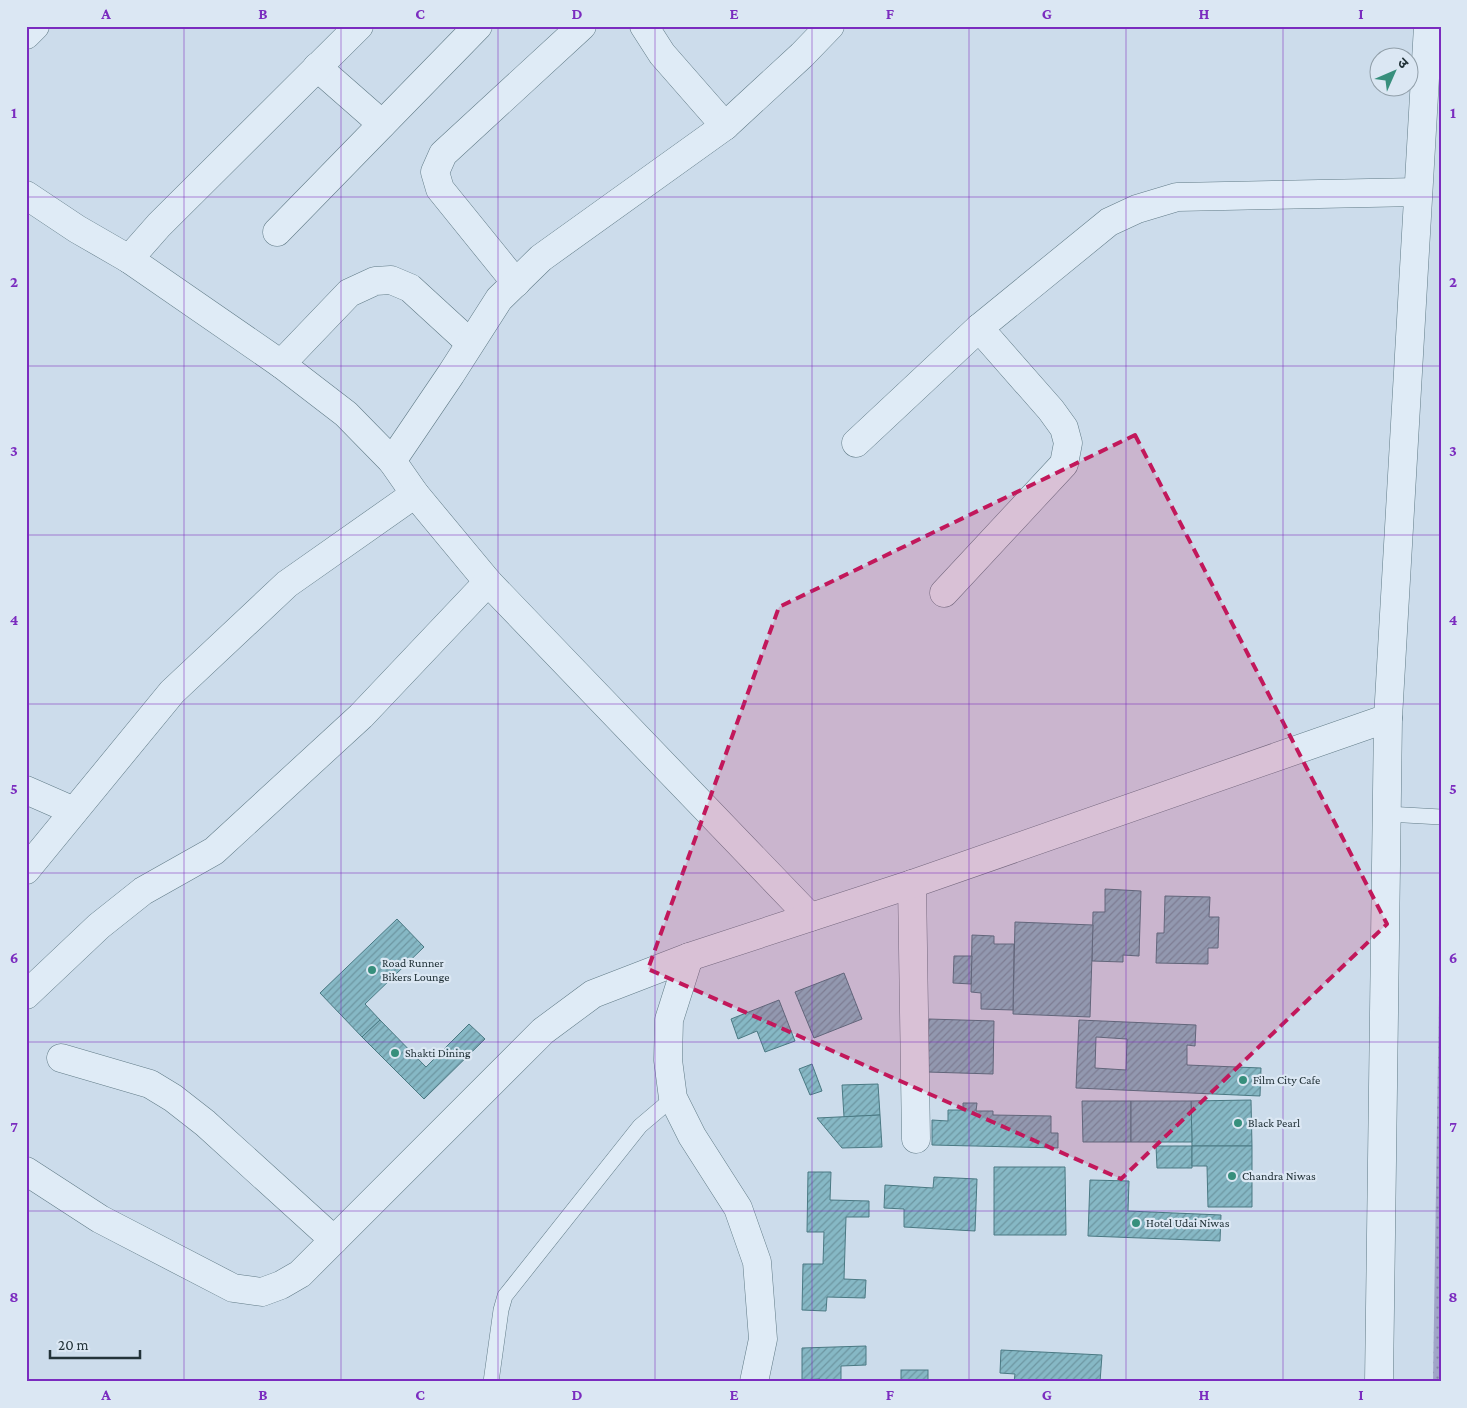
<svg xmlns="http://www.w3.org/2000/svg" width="1467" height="1408" font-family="'Crimson Pro','Noto Sans Devanagari',serif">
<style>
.park{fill:url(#park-dots)}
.building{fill:url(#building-hatch);stroke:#4a7983;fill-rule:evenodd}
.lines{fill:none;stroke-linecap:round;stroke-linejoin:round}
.service-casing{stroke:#617b87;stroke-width:16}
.minor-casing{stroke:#617b87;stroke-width:29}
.service{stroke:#dfebf6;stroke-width:15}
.minor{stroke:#dfebf6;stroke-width:28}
.marked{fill:#c2185b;fill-opacity:0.2;stroke:#c2185b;stroke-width:4;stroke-dasharray:10 6;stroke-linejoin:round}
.grid{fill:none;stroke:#7b2cbf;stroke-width:1;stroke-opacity:0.55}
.poi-dot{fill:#378f7c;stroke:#dbe7f3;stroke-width:2}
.labels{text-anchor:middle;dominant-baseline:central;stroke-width:4.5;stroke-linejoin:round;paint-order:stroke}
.poi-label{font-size:12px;fill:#233339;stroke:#dbe7f3;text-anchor:start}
.neatline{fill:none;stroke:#7b2cbf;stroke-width:2}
.grid-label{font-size:16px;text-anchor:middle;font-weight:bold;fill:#7b2cbf}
</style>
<defs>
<pattern id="park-dots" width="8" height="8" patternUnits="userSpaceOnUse" patternTransform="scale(1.25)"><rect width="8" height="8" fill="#a0a4c8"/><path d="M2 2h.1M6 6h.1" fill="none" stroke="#8286a3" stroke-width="1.8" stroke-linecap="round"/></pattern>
<pattern id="building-hatch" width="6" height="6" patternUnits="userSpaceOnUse" patternTransform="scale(1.25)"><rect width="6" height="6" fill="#86b8c5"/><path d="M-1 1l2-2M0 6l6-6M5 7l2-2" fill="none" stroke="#6d96a1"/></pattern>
</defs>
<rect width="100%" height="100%" fill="#ccdceb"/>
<!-- park -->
<polygon class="park" points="1441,866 1441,1382 1433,1382"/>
<!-- building -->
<g class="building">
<polygon points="1105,889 1141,891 1139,956 1123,955 1123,962 1092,961 1093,912 1105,912"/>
<polygon points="1165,896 1210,897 1209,917 1219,917 1218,948 1208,948 1208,964 1156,963 1157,933 1164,933"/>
<polygon points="397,919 424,947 365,1004 380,1020 362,1037 320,993"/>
<polygon points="1015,922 1093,925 1090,1017 1013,1014"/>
<polygon points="972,935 994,936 994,944 1014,944 1013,1010 981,1009 981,993 971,992"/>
<polygon points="954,956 972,956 971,984 953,983"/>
<polygon points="844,973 862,1019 814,1038 795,992"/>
<polygon points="779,1000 795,1041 765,1052 757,1031 738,1039 731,1019"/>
<polygon points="929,1019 994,1021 993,1074 927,1072"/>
<polygon points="380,1020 426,1067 469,1024 485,1039 424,1099 362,1037"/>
<path d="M1079,1020L1196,1025L1195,1046L1187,1045V1065L1261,1068L1260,1096L1076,1088ZM1096,1037L1127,1039L1126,1070L1095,1068Z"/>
<polygon points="812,1064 822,1091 810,1095 799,1069"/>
<polygon points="878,1084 880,1115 844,1117 842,1085"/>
<polygon points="1251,1100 1252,1146 1192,1146 1191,1101"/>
<polygon points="1082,1101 1131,1101 1131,1142 1083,1142"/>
<polygon points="1131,1101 1191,1101 1192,1142 1131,1142"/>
<polygon points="963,1103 977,1103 976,1111 993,1111 993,1115 1051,1116 1051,1133 1058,1133 1058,1148 932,1145 932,1120 948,1121 948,1110 963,1110"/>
<polygon points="880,1115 882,1147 842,1148 817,1118"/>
<polygon points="1156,1146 1192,1146 1192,1168 1157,1168"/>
<polygon points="1192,1146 1252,1146 1252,1207 1208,1207 1207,1166 1192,1166"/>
<polygon points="994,1167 1065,1167 1066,1235 994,1235"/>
<polygon points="808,1172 831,1172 830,1200 869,1201 869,1217 846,1217 844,1279 866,1280 865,1298 827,1297 826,1311 802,1310 803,1264 823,1264 824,1232 807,1232"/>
<polygon points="934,1177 977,1179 975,1231 904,1227 904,1209 884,1208 885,1185 933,1188"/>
<polygon points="1090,1180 1129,1181 1128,1211 1221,1215 1220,1241 1088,1236"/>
<polygon points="866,1346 866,1365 841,1366 841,1382 820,1382 820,1379 802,1380 802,1348"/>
<polygon points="1001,1350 1102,1355 1100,1382 1014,1382 1015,1374 1000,1373"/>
<rect x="901" y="1370" width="27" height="12"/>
</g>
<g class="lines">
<!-- service casing -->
<g class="service-casing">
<g id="service">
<polyline points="1387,814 1441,817"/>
<polyline points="491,1382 501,1310 505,1296 640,1126 673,1098"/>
</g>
</g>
<!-- minor casing -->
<g class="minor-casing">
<g id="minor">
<polyline points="644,26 662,54 725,126"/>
<polyline points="26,35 35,26"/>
<polyline points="317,67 382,124"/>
<polyline points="26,195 77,229 129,259 159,225 359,26"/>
<polyline points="277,232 478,26"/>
<polyline points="129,259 281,364 346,414 392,461 415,494 488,582 810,917"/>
<polyline points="516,283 440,189 435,172 443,154 582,26"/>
<polyline points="281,364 349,293 375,281 391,280 410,288 470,343"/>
<polyline points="856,443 979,328 1109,222 1137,209 1177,197 1418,192"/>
<polyline points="392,461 451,374 499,299 541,258 725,126 802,55 830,26"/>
<polyline points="944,593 1064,464 1068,443 1064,428 1051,410 979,328"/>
<polyline points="26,790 74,811"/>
<polyline points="26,870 172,692 287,584 415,494"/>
<polyline points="912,884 916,1139"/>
<polyline points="689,957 669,1020 668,1060 673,1098 692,1136 738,1208 757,1262 763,1339 754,1382"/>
<polyline points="26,995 99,926 143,891 214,851 361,716 488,582"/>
<polyline points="61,1058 150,1084 173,1098 205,1123 334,1240"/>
<polyline points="26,1171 100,1219 233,1288 262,1292 281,1285 300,1274 543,1031 593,994 689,957 912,884 1388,718"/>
<polyline points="1379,1382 1388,718 1428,26"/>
</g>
</g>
<!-- service -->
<use href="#service" class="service"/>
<!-- minor -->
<use href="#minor" class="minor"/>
</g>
<!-- marked area -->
<path class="marked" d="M1135,435L1387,924L1121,1179L648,969L779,607Z"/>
<!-- grid -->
<path class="grid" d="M184,26V1382M341,26V1382M498,26V1382M655,26V1382M812,26V1382M969,26V1382M1126,26V1382M1283,26V1382M26,197H1441M26,366H1441M26,535H1441M26,704H1441M26,873H1441M26,1042H1441M26,1211H1441"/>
<!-- markers -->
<g class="poi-dot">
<circle cx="372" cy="970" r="5"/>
<circle cx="395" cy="1053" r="5"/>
<circle cx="1243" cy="1080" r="5"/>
<circle cx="1238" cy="1123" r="5"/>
<circle cx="1232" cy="1176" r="5"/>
<circle cx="1136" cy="1223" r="5"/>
</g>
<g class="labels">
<!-- poi labels -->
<g class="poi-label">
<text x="382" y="963">Road Runner<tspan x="382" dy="14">Bikers Lounge</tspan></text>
<text x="405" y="1053">Shakti Dining</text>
<text x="1253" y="1080">Film City Cafe</text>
<text x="1248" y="1123">Black Pearl</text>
<text x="1242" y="1176">Chandra Niwas</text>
<text x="1146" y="1223">Hotel Udai Niwas</text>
</g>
</g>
<!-- border -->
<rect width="1467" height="1408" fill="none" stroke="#dbe7f3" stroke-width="55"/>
<!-- north arrow -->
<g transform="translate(1394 72) rotate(45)"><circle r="24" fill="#dbe7f3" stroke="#919fa9"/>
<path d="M0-4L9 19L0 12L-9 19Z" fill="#378f7c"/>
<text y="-8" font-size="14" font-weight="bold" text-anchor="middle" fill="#233339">उ</text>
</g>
<!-- scale -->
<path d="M50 1350v8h90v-8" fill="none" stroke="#233339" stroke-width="2.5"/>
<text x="58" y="1350" font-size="15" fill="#233339" stroke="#dbe7f3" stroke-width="4" paint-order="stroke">20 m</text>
<rect x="28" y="28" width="1412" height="1352" class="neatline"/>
<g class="grid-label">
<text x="106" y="19">A</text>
<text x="263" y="19">B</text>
<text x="420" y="19">C</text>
<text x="577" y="19">D</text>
<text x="734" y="19">E</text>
<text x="890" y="19">F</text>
<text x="1047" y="19">G</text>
<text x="1204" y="19">H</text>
<text x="1361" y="19">I</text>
<text x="14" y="118">1</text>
<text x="1453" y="118">1</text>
<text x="14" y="287">2</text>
<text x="1453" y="287">2</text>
<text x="14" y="456">3</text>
<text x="1453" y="456">3</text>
<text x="14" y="625">4</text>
<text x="1453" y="625">4</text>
<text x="14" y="794">5</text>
<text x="1453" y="794">5</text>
<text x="14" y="963">6</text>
<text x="1453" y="963">6</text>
<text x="14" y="1132">7</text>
<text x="1453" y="1132">7</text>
<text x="14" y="1302">8</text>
<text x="1453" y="1302">8</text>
<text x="106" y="1400">A</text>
<text x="263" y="1400">B</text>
<text x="420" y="1400">C</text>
<text x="577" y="1400">D</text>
<text x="734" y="1400">E</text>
<text x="890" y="1400">F</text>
<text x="1047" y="1400">G</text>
<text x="1204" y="1400">H</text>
<text x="1361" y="1400">I</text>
</g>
</svg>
